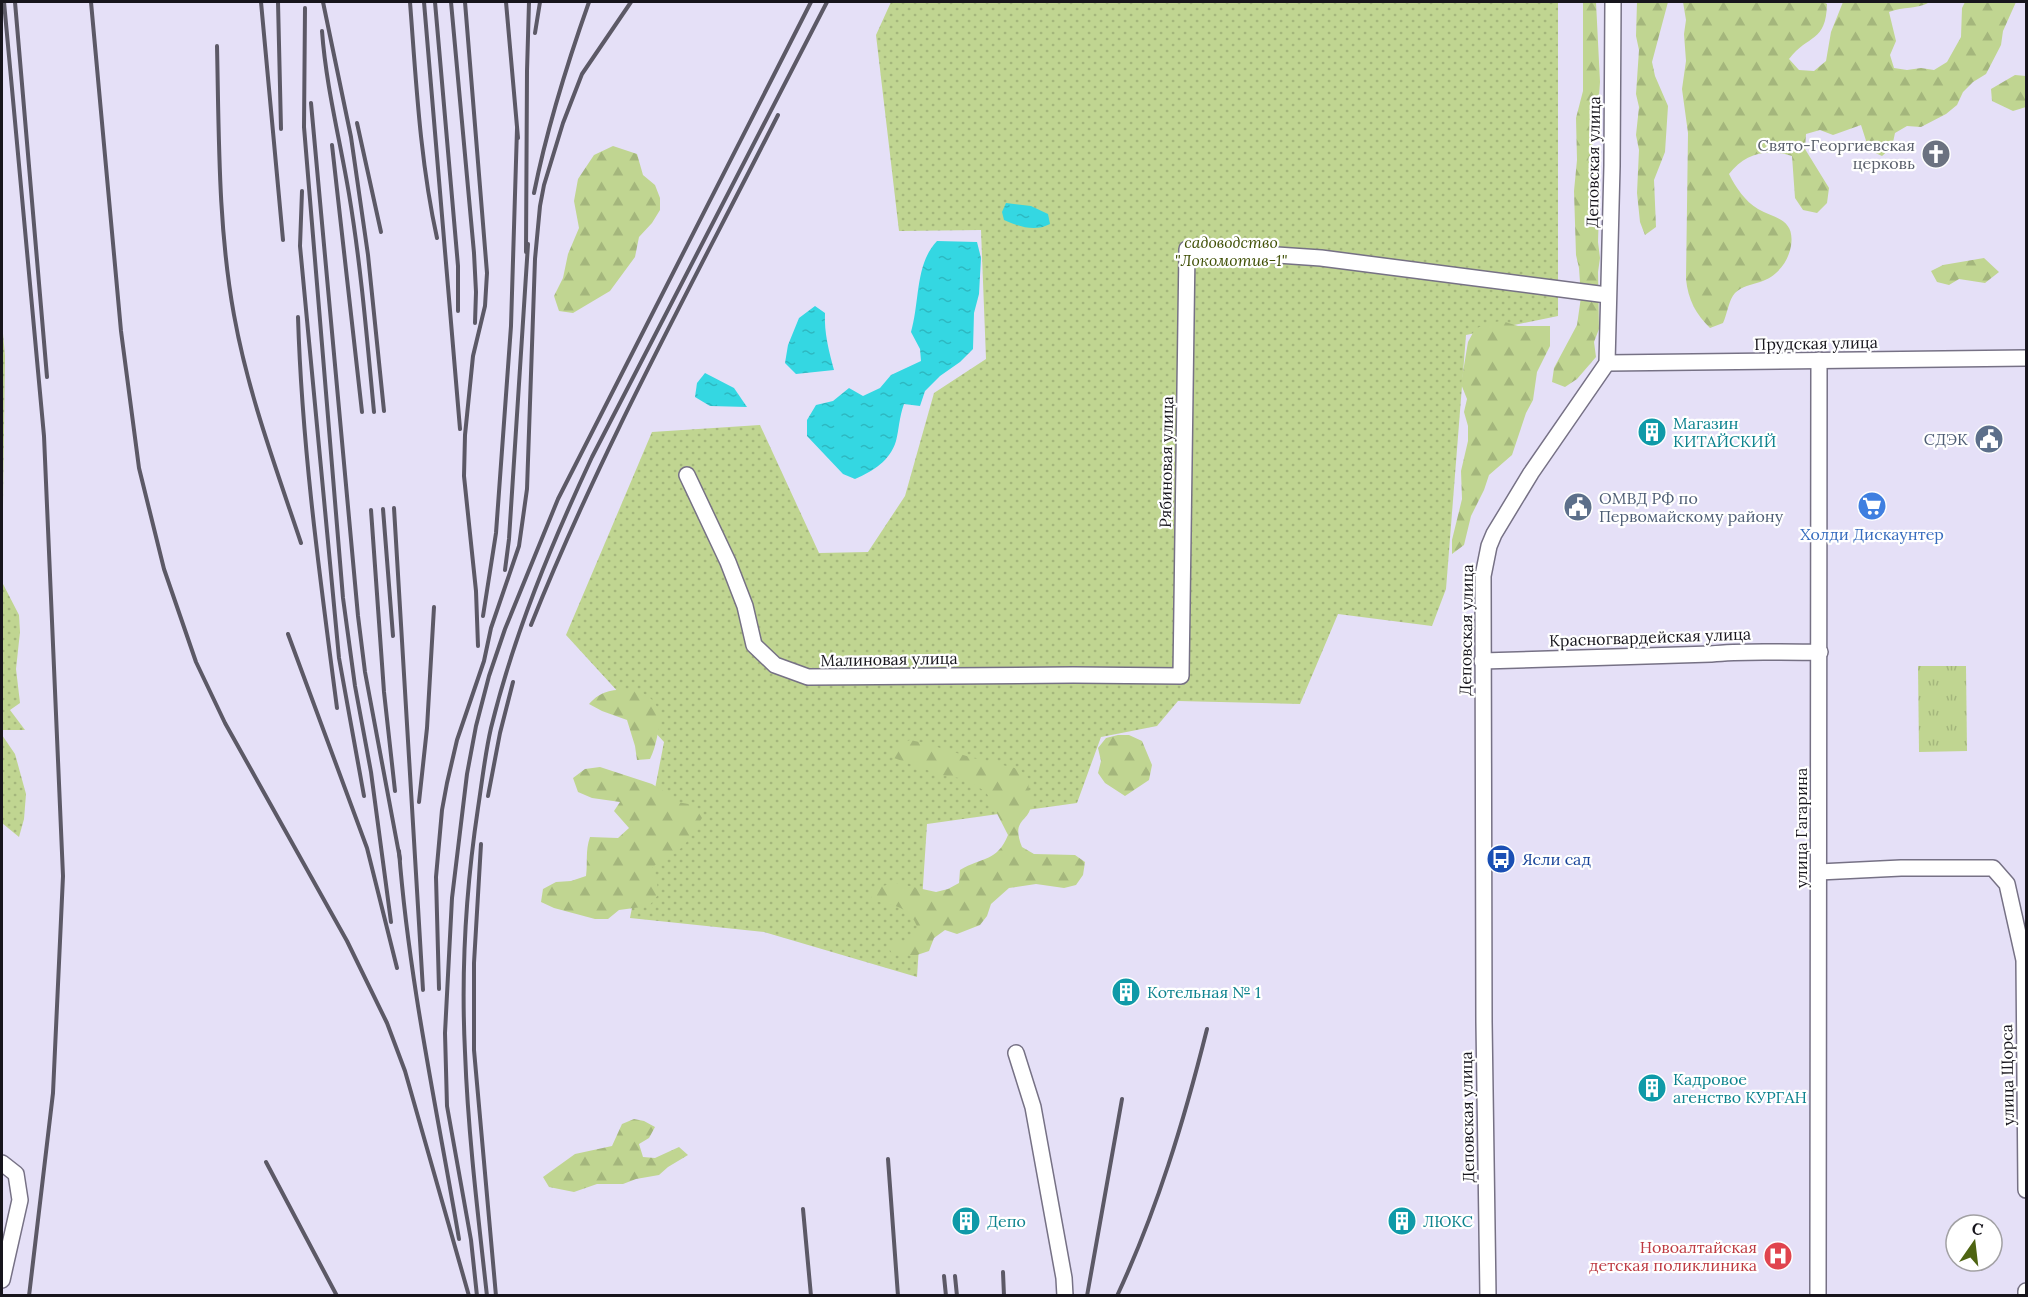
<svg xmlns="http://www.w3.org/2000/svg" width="2028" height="1297" font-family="Lora,serif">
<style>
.grass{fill:url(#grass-dots)}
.forest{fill:url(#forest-firs)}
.park{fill:url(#park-tufts)}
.water{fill:url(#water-ripples)}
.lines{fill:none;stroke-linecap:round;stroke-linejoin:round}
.minor-casing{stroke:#767185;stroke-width:18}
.minor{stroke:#fff;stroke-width:15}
.rail{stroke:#5c5966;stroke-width:4}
.labels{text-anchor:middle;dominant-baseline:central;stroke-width:4.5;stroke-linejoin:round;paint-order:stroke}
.worship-label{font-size:16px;fill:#5b616d;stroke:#fff;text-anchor:end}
.street-label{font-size:16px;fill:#17151c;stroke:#fff}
.park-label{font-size:16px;font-style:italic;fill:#405006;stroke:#fff}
.culture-label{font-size:16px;fill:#0d838f;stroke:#fff;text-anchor:start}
.service-label{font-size:16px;fill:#4e5e75;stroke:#fff;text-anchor:end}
.shop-label{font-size:16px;fill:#366cbe;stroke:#fff}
.transit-label{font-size:16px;fill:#164399;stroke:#fff;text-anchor:start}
.health-label{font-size:16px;fill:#be3a42;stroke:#fff;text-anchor:end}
</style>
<defs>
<pattern id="grass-dots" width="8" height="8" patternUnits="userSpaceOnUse" patternTransform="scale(1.5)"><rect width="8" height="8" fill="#c0d591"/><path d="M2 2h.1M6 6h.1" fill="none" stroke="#a4b67c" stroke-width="1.8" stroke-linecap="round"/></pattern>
<pattern id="forest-firs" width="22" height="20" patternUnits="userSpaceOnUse" patternTransform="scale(1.5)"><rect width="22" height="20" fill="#c0d591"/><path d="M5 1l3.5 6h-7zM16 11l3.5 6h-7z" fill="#a4b67c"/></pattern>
<pattern id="park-tufts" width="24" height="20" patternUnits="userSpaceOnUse" patternTransform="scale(1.5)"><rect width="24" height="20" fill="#c0d591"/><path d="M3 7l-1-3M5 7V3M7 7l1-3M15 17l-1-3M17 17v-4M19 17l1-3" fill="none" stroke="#a4b67c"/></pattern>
<pattern id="water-ripples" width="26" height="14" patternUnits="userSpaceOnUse" patternTransform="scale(1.5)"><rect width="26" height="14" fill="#34d7e2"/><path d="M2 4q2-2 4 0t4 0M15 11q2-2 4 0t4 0" fill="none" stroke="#2db8c1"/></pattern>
</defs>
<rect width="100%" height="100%" fill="#e5e0f7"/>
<!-- grass -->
<g class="grass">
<polygon points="891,2 1558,2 1558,316 1466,335 1446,589 1432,626 1338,614 1300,704 1178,701 1157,726 1101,737 1077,803 927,824 917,977 764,932 630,918 664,742 566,635 652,432 760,425 819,553 868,552 905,496 934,393 986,359 981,230 899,231 876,35"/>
<polygon points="2,322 5,356 2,582 19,615 20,632 16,669 20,703 10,710 25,730 2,730"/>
<polygon points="2,735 15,754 26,794 24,819 19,837 2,823"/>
</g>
<!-- forest -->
<g class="forest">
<polygon points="1583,2 1596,2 1600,82 1598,110 1591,153 1598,182 1596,197 1599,212 1598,242 1600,258 1598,272 1599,329 1594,342 1596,357 1577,379 1565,387 1552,382 1554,368 1577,325 1581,297 1579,268 1576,255 1574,191 1577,160 1576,118 1583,91"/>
<polygon points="1637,2 1668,2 1652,62 1655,76 1668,106 1665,152 1654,180 1656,227 1645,235 1640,222 1637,193 1639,150 1636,135 1639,107 1636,94 1639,50 1636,36"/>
<path d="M1683,2H1823L1827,4C1826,43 1808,34 1789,59L1799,70L1814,71L1826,61L1831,32L1843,2H1930C1916,10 1904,6 1889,12L1896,41L1890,55L1894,68L1907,70L1921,68L1934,70L1947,62L1961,37L1962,8L1965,2H2016L2003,31L2001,45L1986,74L1973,82L1963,92L1957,105L1946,114L1921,127L1907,126L1895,133L1892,147L1882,156L1869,150L1861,125L1833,135L1820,130L1806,134L1805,149L1829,188L1827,203L1817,213L1803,210L1795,198L1792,156C1767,148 1745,153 1729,174C1736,188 1745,201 1758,209C1776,219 1795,219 1791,246C1788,263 1776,277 1760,282C1751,285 1742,286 1735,293C1729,299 1727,315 1723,323L1710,328C1696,314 1688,300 1686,279L1688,133L1682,89L1686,61L1684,34L1686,20Z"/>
<polygon points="2015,75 2026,76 2026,107 2013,111 1992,101 1991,89"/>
<polygon points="613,146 637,154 643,175 655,185 660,198 660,210 652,223 639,237 635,257 610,291 573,313 559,311 554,296 563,278 568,254 579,228 574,201 578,179 594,155"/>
<polygon points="1984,258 1999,272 1985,283 1959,279 1949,285 1937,282 1931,271 1943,265"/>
<polygon points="1502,321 1518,326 1550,326 1550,346 1537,372 1533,400 1526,413 1512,455 1489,475 1484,490 1471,516 1464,545 1452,554 1452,540 1462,499 1461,471 1468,441 1468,426 1464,412 1467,399 1461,384 1468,342 1475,329 1488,323"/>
<path d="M628,689C648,693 654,698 662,717C657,732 657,745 650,759L637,760L635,746L627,720L602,711L589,704C601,691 611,690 628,689Z"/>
<polygon points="1118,735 1129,735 1142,741 1152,765 1149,780 1125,796 1105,783 1098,773 1101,761 1098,748 1106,738"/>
<path d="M910,740L924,743L973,758L1019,769L1029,779C1027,792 1031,793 1031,803C1031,823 1010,817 1022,847L1034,854L1075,855L1085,862L1083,875L1076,885L1064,888L1036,884L1009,888L991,904L987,916L980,925L957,934L945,930L934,938L929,951L917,955H893L887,945L910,939L918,929C910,905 893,906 872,900L870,889L895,883L936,892L948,889L959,883L960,870C982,857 997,862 1008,835L986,792L965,779L941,775L894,758L896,746Z"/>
<path d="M600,767L652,784L665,792L677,802L694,805L702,818L686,843L676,853L663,858L652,868L657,881L658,895L649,906L619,910L608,919H595L554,908L541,902L543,889L556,882L571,881L586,876C588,861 585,852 590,837L618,838L629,828L614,811L620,802L592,798L578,792L573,778L585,769Z"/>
<polygon points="634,1119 644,1121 655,1127 649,1138 639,1144 643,1157 655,1158 679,1147 688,1155 668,1167 659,1175 636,1179 623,1184 597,1184 574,1192 549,1187 543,1177 575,1154 612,1146 622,1124"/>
</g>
<!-- park -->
<polygon class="park" points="1918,666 1966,666 1967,751 1919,752"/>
<!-- water -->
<g class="water">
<path d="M1006,203L1031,206L1048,214L1050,224C1035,232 1020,227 1004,220L1002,212Z"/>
<path d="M937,241L977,242L981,258L979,294L974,313L973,349L960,362L940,376L925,391L920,406L904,404C899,418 899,429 896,441C890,461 873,471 855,479L843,474L807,436V420L816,405L833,401L849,388L863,396L880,388L891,375L921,361L920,349L911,332C920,301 915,264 937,241Z"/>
<path d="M815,306L825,313C824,333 829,351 834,370L796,374L785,363L788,345L799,318Z"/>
<polygon points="705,373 734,388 747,407 710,406 695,397 697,383"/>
</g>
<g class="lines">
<!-- minor casing -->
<g class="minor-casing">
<g id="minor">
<polyline points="1607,363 2026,358"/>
<polyline points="687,475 728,562 745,606 754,645 775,665 808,677 1073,675 1181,676 1187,249 1321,258 1607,295"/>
<path d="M1482,661L1711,654C1747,650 1783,653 1820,652"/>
<polyline points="1819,872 1901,868 1993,868 2007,884 2024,960 2026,1190"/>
<polyline points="1016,1053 1033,1107 1064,1278 1065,1296"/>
<polyline points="2,1163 16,1174 20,1200 2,1280"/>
<polyline points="1488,1296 1484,1022 1483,576 1489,546 1494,534 1531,473 1607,363 1612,166 1613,2"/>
<polyline points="1818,1296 1819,360"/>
<polyline points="2026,1296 2026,1291"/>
</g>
</g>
<!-- minor -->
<use href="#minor" class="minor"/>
<!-- rail -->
<g class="rail">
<polyline points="4,2 44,436 63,876 53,1093 29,1296"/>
<polyline points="15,2 47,377"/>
<polyline points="91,2 121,331 139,468 164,569 196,662 225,723 347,941 387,1023 405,1071 469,1296"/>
<polyline points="261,2 283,240"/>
<polyline points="278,2 281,129"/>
<polyline points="323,2 351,137 368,255 384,411"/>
<path d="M410,2C416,80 420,161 437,238"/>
<polyline points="424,2 460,429"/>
<polyline points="435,2 458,266 458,311"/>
<polyline points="451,2 474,253 476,292 475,323"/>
<polyline points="465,2 487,273 485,306 473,356 465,435 464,476 476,591 478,646"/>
<polyline points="506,2 518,138"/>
<polyline points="305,8 304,127 343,598 355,686 371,772 391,922"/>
<path d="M322,31C326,86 340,140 349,194C361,266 367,339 374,412"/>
<polyline points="535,33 540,2"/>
<path d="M217,46C219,136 218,227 234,315C248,393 276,468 301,543"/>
<polyline points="311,103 358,616 365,672 400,859"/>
<polyline points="357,123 381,232"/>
<polyline points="332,145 362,412"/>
<polyline points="302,191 300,246 339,658 364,796"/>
<path d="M534,193C547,128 567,64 589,2"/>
<polyline points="526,252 527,71 529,2"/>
<path d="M298,317C302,448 320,578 337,708"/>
<polyline points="394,508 423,990"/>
<polyline points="383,509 393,636"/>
<polyline points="371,510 384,692 395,791"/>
<polyline points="505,570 509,539 528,244"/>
<polyline points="483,616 496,533 511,326 517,129"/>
<path d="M531,625C601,449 693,283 778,115"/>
<polyline points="288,634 367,848 397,968"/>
<polyline points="488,796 500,733 513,682"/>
<polyline points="419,802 427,728 434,607"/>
<polyline points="481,844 474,963 474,1050 496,1296"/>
<path d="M399,851C409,981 437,1110 459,1239"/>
<polyline points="439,989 436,877 442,810 447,783 457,740 484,661 491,628 519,546 527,489 535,259 540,206 544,185 563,123 582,74 631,2"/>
<polyline points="888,1159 898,1296"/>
<polyline points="266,1162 337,1296"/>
<polyline points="803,1209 811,1296"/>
<polyline points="1003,1272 1004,1296"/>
<polyline points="944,1276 946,1296"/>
<polyline points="955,1276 957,1296"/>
<polyline points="477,1296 471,1240 447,1106 445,1033 452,898 467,774 476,726 489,676 505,629 558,499 811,2"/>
<path d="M487,1296C478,1215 468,1133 465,1052C461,971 466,888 478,808C482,782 485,754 491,728C514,634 551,545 592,457L827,2"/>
<polyline points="1087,1296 1122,1099"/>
<path d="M1117,1296C1157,1210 1184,1121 1207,1029"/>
</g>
</g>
<!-- icons -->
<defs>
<g id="church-disc" transform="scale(1.5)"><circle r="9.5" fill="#6b7280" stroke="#fff"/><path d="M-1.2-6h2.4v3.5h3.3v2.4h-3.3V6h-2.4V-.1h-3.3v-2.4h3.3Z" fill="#fff"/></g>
<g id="building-disc" transform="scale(1.5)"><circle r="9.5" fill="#0f9aa8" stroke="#fff"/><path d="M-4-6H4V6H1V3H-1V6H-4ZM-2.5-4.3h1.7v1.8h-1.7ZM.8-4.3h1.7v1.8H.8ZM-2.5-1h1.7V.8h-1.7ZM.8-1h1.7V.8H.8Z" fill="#fff"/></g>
<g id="civic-disc" transform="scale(1.5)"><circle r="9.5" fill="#5c6f8a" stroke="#fff"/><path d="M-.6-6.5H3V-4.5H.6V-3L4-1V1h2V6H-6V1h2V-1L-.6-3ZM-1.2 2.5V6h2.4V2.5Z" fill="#fff"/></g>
<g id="supermarket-disc" transform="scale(1.5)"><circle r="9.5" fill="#3f7fe0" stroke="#fff"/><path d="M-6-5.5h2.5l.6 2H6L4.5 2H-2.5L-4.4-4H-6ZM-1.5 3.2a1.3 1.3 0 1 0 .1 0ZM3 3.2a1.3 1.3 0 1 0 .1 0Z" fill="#fff"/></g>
<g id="bus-disc" transform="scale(1.5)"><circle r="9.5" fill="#1a4fb4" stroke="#fff"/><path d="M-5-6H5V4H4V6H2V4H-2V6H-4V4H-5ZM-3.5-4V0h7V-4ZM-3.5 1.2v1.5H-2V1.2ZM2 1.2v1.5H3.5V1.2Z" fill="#fff"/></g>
<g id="hospital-disc" transform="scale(1.5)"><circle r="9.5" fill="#e0444e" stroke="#fff"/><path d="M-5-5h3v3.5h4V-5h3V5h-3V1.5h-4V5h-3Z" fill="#fff"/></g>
</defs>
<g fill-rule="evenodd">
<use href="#church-disc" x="1936" y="154"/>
<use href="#building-disc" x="1652" y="432"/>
<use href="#civic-disc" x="1989" y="439"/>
<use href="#supermarket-disc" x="1872" y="506"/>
<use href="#civic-disc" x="1578" y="507"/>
<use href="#bus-disc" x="1501" y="859"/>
<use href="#building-disc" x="1126" y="992"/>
<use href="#building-disc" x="1652" y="1088"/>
<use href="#building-disc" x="966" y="1221"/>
<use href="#building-disc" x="1402" y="1221"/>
<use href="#hospital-disc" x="1778" y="1256"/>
</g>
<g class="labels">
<!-- worship labels -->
<g class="worship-label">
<text x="1915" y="145">Свято-Георгиевская<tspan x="1915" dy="18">церковь</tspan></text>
</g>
<!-- street labels -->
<g class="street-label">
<text transform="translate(1593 162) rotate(-89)">Деповская улица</text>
<text transform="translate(1816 343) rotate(-1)">Прудская улица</text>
<text transform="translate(1166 462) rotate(-89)">Рябиновая улица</text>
<text transform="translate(1466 630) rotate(-89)">Деповская улица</text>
<text transform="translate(1650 637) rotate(-2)">Красногвардейская улица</text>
<text transform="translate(889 659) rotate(-1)">Малиновая улица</text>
<text transform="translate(1801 828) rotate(-90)">улица Гагарина</text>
<text transform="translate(2007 1075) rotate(-91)">улица Щорса</text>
<text transform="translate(1467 1117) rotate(-91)">Деповская улица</text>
</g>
<!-- park labels -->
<g class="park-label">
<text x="1231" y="242">садоводство<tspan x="1231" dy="18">"Локомотив-1"</tspan></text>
</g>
<!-- culture labels -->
<g class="culture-label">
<text x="1673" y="423">Магазин<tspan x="1673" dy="18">КИТАЙСКИЙ</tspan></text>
<text x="1147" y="992">Котельная № 1</text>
<text x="1673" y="1079">Кадровое<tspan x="1673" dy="18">агенство КУРГАН</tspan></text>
<text x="987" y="1221">Депо</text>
<text x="1423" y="1221">ЛЮКС</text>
</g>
<!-- service labels -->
<g class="service-label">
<text x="1968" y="439">СДЭК</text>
<text x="1599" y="498" text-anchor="start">ОМВД РФ по<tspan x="1599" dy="18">Первомайскому району</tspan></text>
</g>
<!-- shop labels -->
<g class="shop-label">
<text x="1872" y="534">Холди Дискаунтер</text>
</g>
<!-- transit labels -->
<g class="transit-label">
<text x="1522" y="859">Ясли сад</text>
</g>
<!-- health labels -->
<g class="health-label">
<text x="1757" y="1247">Новоалтайская<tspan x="1757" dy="18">детская поликлиника</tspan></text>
</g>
</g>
<!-- border -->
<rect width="2028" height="1297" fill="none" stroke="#17151c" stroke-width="6"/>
<!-- north arrow -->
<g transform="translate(1974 1243) rotate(14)"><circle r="28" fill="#ffffff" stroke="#a2a1a4" stroke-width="1.5"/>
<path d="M0-4.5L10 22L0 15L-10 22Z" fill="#4e6412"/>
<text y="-9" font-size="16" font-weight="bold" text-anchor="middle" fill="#17151c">С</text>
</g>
</svg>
